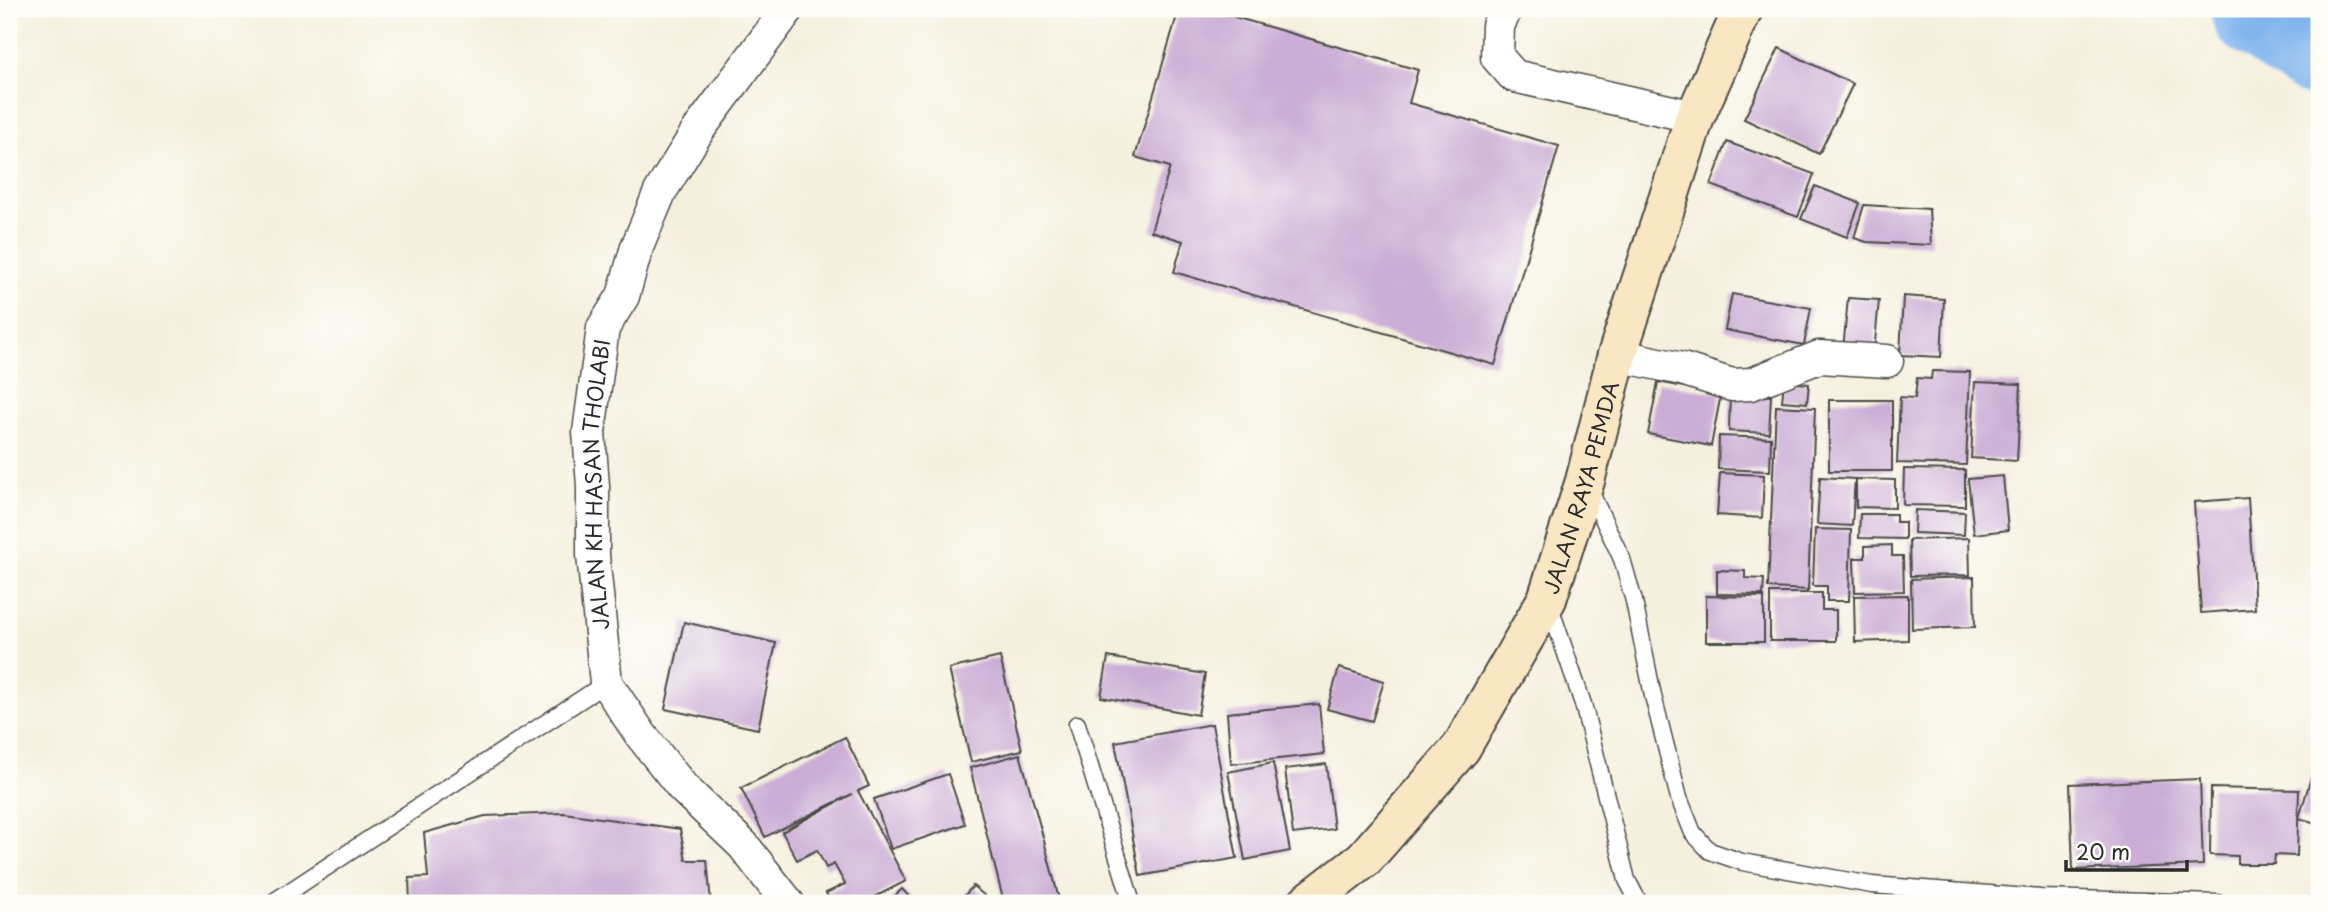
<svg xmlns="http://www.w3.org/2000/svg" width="2328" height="912" font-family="'Playpen Sans',sans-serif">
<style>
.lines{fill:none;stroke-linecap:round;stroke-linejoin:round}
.river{stroke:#80b4ed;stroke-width:72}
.building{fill:#cbadd6}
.lane-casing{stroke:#494946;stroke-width:19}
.street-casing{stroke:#494946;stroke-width:35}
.secondary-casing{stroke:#494946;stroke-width:42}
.lane{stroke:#fff;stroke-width:16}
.street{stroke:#fff;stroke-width:32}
.secondary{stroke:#f9e7c3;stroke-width:38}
.labels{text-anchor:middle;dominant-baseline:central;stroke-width:7;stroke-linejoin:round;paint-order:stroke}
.street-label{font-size:21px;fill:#2b2b2b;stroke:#fdfcf7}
</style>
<rect width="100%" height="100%" fill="#fdfcf7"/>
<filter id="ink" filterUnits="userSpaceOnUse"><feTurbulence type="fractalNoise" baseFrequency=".0143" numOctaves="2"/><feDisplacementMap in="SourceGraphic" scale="14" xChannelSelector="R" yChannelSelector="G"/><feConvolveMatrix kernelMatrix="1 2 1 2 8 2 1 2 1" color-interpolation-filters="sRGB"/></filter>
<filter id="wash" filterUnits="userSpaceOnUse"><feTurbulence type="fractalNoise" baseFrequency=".00686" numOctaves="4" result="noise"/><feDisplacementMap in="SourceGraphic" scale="28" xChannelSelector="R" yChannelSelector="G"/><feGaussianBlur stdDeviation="1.57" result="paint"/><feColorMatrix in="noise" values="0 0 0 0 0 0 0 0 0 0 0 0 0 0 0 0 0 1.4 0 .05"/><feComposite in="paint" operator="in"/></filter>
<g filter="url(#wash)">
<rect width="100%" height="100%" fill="#f5f0de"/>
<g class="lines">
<!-- river -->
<polyline class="river" points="2246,9 2249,18 2312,60 2319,51"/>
</g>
<g id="blocks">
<!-- building -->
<g class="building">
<polygon points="1179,9 1207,9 1418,70 1409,103 1559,146 1495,365 1174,272 1183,241 1151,231 1170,167 1135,157"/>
<polygon points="1779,48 1853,84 1819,154 1744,119"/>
<polygon points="1727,142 1814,174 1798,217 1711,185"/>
<polygon points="1815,186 1860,203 1847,237 1801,219"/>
<polygon points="1864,205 1929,209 1931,245 1867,242 1854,238"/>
<polygon points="1732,294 1811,308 1804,345 1725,330"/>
<polygon points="1903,296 1944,299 1941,357 1900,355"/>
<polygon points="1848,298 1879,300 1874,353 1843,350"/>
<polygon points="1932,371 1970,372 1966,465 1897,463 1900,397 1915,398 1917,378 1931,379"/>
<polygon points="1658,382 1721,394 1711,446 1648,434"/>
<polygon points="1784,382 1809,384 1807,403 1782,401"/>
<polygon points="1975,382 2021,384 2017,461 1971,458"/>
<polygon points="1730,394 1771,396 1769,433 1729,431"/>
<rect x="1829" y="400" width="63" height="71"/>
<polygon points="1776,406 1815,408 1808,590 1768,588"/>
<polygon points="1719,436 1771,438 1770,471 1718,469"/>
<polygon points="1904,469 1965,470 1965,506 1903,505"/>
<polygon points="1720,473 1764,475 1762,518 1717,515"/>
<polygon points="2003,476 2008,530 1974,534 1968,479"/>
<polygon points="1820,477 1855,479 1852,526 1817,524"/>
<polygon points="1856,479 1895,480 1895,508 1856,507"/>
<polygon points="2248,498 2255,609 2201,613 2194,502"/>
<polygon points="1915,510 1965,512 1964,535 1914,533"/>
<polygon points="1860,514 1896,514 1896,522 1905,522 1905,539 1859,538"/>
<polygon points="1815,529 1851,530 1849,601 1827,601 1827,586 1813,586"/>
<polygon points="1969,538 1970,575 1910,576 1909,540"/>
<polygon points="1892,545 1892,556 1903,556 1904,591 1855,592 1854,558 1865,558 1865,546"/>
<polygon points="1717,570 1745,571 1745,578 1764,579 1763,595 1717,594"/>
<polygon points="1974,577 1975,627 1912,629 1911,579"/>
<polygon points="1770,593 1822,593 1822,610 1836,610 1836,641 1770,641"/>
<polygon points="1908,595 1908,640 1855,642 1854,596"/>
<polygon points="1706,596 1764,597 1764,642 1706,642"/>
<polygon points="684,622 776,643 758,729 665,709"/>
<polygon points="1000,657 1022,750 971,762 949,669"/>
<polygon points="1108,657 1205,674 1198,715 1101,697"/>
<polygon points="1339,668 1384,681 1372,721 1327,709"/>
<polygon points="1319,704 1324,754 1231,764 1227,713"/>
<polygon points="1212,724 1237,858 1140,876 1115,742"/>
<polygon points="845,737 869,786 858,791 906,881 863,903 831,903 826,893 845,884 834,864 826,868 817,850 797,860 782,832 852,794 765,837 741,788"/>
<polygon points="1020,754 1043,837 1060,903 1004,903 970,768"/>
<polygon points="1273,763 1290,851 1245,860 1228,772"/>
<polygon points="1326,764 1334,829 1293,834 1285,769"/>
<polygon points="2315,764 2319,766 2319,824 2299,818"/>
<polygon points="948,774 965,824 891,849 874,799"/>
<polygon points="2200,779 2203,865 2073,870 2070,784"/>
<polygon points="2211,788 2299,790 2297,856 2275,855 2274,864 2238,864 2238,856 2210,855"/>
<polygon points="564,813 680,829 686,860 707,860 711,903 410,903 409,878 428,877 424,833 485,816"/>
<polygon points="973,886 991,901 989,903 958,903"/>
<polygon points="902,889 915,903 887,903"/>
</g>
</g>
</g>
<g filter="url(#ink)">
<use href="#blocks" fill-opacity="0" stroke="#494946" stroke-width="2"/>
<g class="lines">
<!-- lane casing -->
<g class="lane-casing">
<g id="lane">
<polyline points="1589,489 1622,559 1634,601 1653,696 1679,798 1693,833 1710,851 1742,862 1872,885 2041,898 2218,903"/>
<polyline points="1549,604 1583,704 1627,880 1639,903"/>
<polyline points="1077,724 1132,903"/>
<polyline points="272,903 606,683"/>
</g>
</g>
<!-- street casing -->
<g class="street-casing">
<g id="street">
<polyline points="1506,9 1498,26 1497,57 1514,76 1695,117"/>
<polyline points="1617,355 1682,369 1732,385 1751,384 1819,357 1887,361"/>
<path id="s1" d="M788,903L743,845L683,788L641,735L606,683L593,555V486L589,432L603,328L623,296L637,247L660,192L699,129L788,9"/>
</g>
</g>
<!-- secondary casing -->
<g class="secondary-casing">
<g id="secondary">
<path id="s2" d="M1307,903L1364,859L1461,748L1547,599L1585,481L1617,355L1695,117L1743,9"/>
</g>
</g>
<!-- lane -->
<use href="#lane" class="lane"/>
<!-- street -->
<use href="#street" class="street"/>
<!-- secondary -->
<use href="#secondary" class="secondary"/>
</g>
</g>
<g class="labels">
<!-- street labels -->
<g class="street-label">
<text stroke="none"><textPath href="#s1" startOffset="486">JALAN KH HASAN THOLABI</textPath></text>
<text stroke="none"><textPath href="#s2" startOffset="508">JALAN RAYA PEMDA</textPath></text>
</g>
</g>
<!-- margin -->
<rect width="2328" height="912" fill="none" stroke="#fdfcf7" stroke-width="35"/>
<!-- scale -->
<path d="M2066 860v10h121v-10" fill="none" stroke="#2b2b2b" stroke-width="3.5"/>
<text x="2076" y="860" font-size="21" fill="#2b2b2b" stroke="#fdfcf7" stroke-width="5" paint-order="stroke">20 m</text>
</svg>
